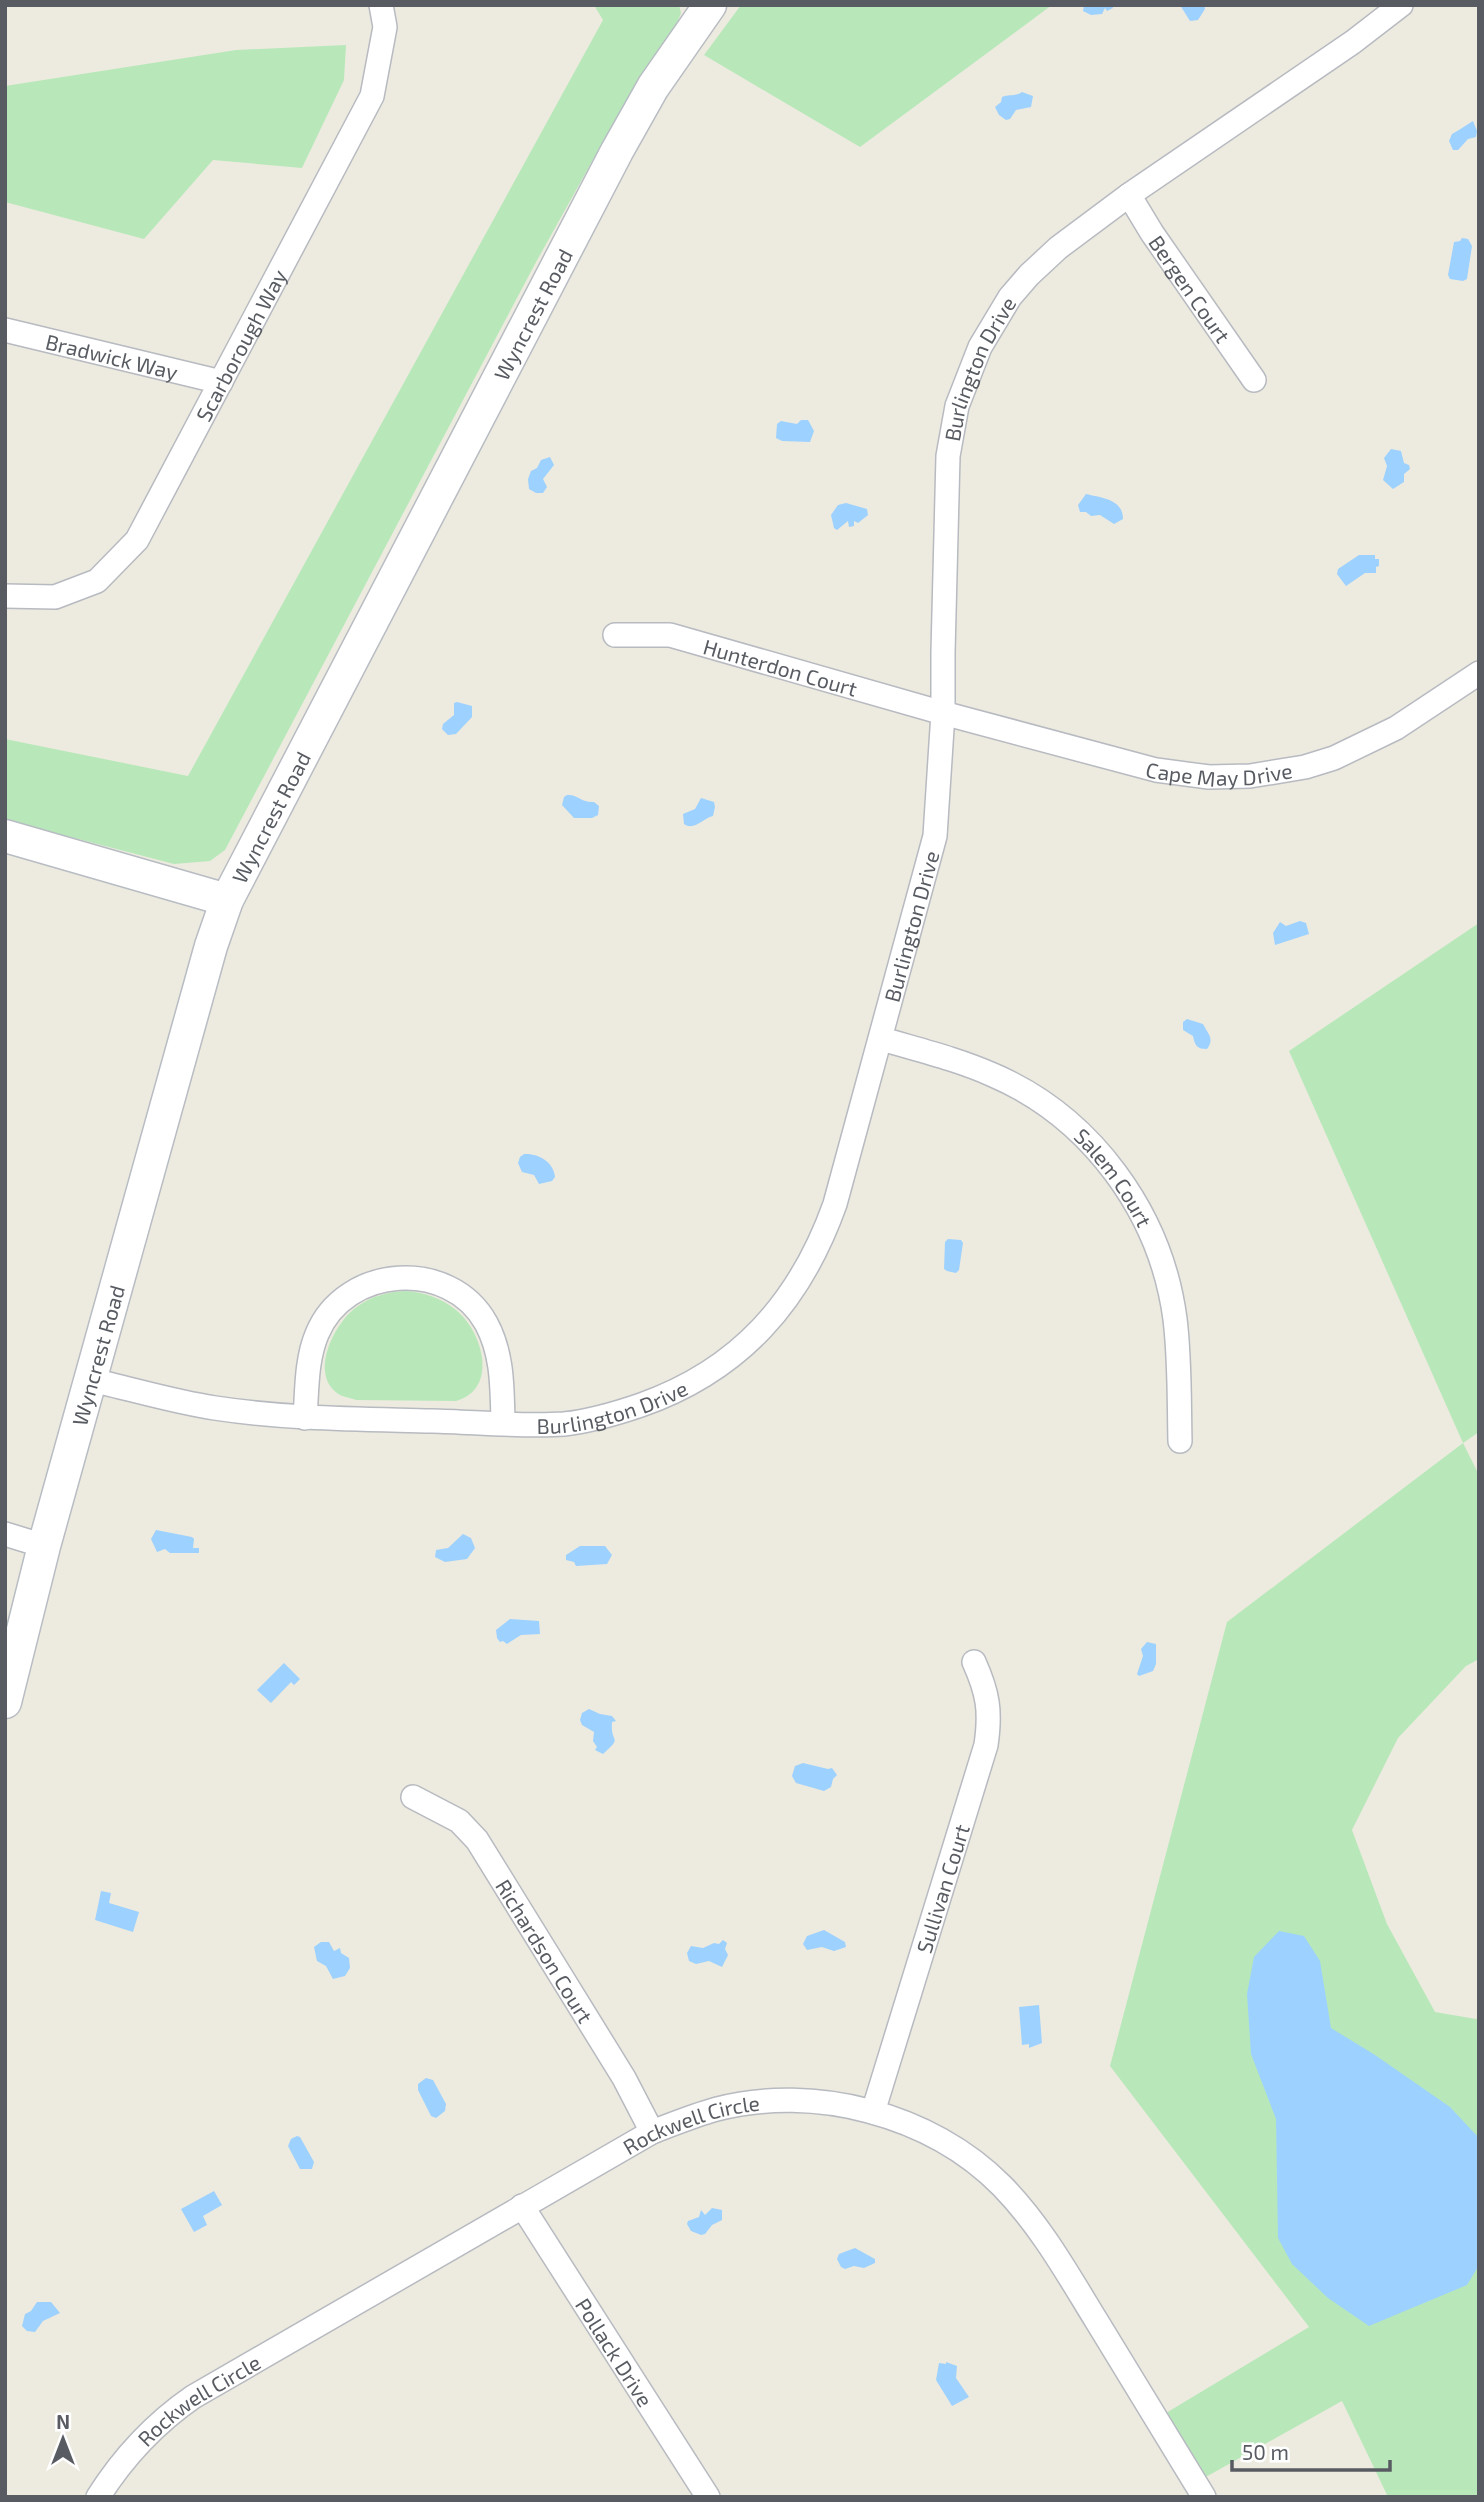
<svg xmlns="http://www.w3.org/2000/svg" width="1484" height="2502" font-family="'Exo 2',sans-serif">
<style>
.green{fill:#b8e8ba}
.water{fill:#9dd1ff}
.lines{fill:none;stroke-linecap:round;stroke-linejoin:round}
.street-casing{stroke:#b7bac0;stroke-width:26}
.secondary-casing{stroke:#b8bcc3;stroke-width:35}
.street{stroke:#fff;stroke-width:23}
.secondary{stroke:#fff;stroke-width:32}
.labels{text-anchor:middle;dominant-baseline:central;stroke-width:7;stroke-linejoin:round;paint-order:stroke}
.street-label{font-size:21px;fill:#585c62;stroke:#fff}
</style>
<rect width="100%" height="100%" fill="#edebdf"/>
<!-- green -->
<g class="green">
<polygon points="594,5 679,5 681,13 673,34 645,72 609,131 535,264 225,850 210,861 174,864 5,820 5,739 188,776 603,20"/>
<polygon points="741,5 1052,5 860,147 704,55"/>
<polygon points="346,45 344,80 302,168 213,160 144,239 5,202 5,86 236,50"/>
<polygon points="1479,923 1479,1432 1463,1443 1479,1475 1479,1659 1466,1666 1398,1738 1352,1830 1387,1924 1435,2012 1476,2019 1479,2016 1479,2497 1388,2497 1342,2401 1195,2483 1156,2419 1309,2327 1110,2066 1227,1622 1463,1443 1289,1051"/>
<path d="M405,1291C424,1292 441,1298 456,1310C483,1332 499,1389 456,1401L356,1400C351,1398 344,1397 340,1395C307,1375 335,1321 358,1306C372,1296 388,1292 405,1291Z"/>
</g>
<!-- water -->
<g class="water">
<polygon points="1084,5 1112,5 1113,8 1107,11 1105,8 1102,14 1091,15 1083,11"/>
<polygon points="1180,5 1204,5 1205,9 1198,20 1190,21"/>
<path d="M1022,92L1033,96L1031,107L1016,110L1010,119L1006,120L999,115L995,107L1001,102L1002,97C1009,94 1015,97 1022,92Z"/>
<path d="M1473,121L1477,131L1476,137L1468,139L1458,150H1453L1449,141L1452,134C1460,130 1466,125 1473,121Z"/>
<polygon points="1462,238 1468,239 1472,246 1467,279 1463,281 1450,279 1448,275 1454,242 1460,241"/>
<polygon points="801,420 808,420 814,431 810,442 782,441 776,438 777,424 781,421 797,424"/>
<polygon points="1391,449 1401,451 1404,463 1409,465 1410,469 1404,474 1404,482 1393,489 1383,480 1387,466 1384,458"/>
<polygon points="550,457 554,465 543,479 547,487 543,493 536,493 529,489 528,479 531,471 537,468 541,460"/>
<path d="M1086,494C1102,498 1123,499 1123,519L1114,524L1100,515L1091,516L1086,512H1080L1078,505Z"/>
<polygon points="846,503 867,509 868,515 858,523 854,521 854,526 849,527 848,521 837,530 834,528 831,515 838,505"/>
<polygon points="1359,555 1375,555 1375,559 1379,559 1379,566 1376,567 1376,573 1365,573 1346,586 1337,574 1338,569"/>
<polygon points="457,702 472,706 472,717 456,734 448,735 442,729 443,724 454,715 454,703"/>
<path d="M567,795C577,794 582,803 594,802L599,806L598,815L592,818H574L562,805L564,797Z"/>
<path d="M701,798L714,802L715,807L713,816C702,819 694,831 684,824L683,814L695,809Z"/>
<polygon points="1300,921 1306,923 1309,934 1275,945 1273,933 1280,922 1286,926"/>
<path d="M1187,1019L1203,1024C1208,1034 1215,1039 1207,1049C1197,1049 1195,1046 1193,1036L1183,1030V1022Z"/>
<path d="M524,1154C538,1153 554,1162 555,1177L552,1181L539,1184L534,1175L522,1172L518,1163L520,1157Z"/>
<polygon points="948,1239 961,1240 963,1243 959,1270 956,1273 947,1271 944,1269 945,1242"/>
<polygon points="156,1530 192,1537 194,1539 193,1548 199,1548 199,1553 170,1553 165,1549 157,1552 151,1539"/>
<polygon points="463,1534 471,1538 475,1548 467,1559 445,1562 435,1557 436,1550 448,1548"/>
<polygon points="580,1546 605,1546 612,1555 607,1564 576,1566 574,1562 566,1560 566,1555"/>
<polygon points="510,1619 539,1621 540,1634 521,1635 507,1644 503,1641 500,1642 497,1638 496,1630"/>
<polygon points="1147,1642 1156,1644 1156,1664 1153,1671 1139,1676 1137,1674 1143,1656 1141,1649"/>
<polygon points="284,1663 300,1679 294,1685 291,1682 271,1703 257,1690"/>
<path d="M589,1709L600,1714L612,1716L616,1721L612,1722C610,1745 624,1735 603,1754L595,1750L597,1747L593,1741L594,1732L582,1725L580,1720L582,1713Z"/>
<polygon points="803,1763 828,1769 832,1768 837,1775 833,1779 831,1787 824,1791 796,1783 792,1776 795,1766"/>
<polygon points="101,1891 111,1893 109,1903 139,1912 133,1932 95,1920"/>
<polygon points="824,1930 845,1942 846,1947 834,1951 822,1947 807,1950 803,1944 807,1936"/>
<polygon points="1279,1931 1304,1936 1320,1961 1331,2028 1375,2055 1450,2107 1479,2138 1479,2265 1467,2285 1369,2326 1328,2298 1292,2264 1278,2238 1276,2119 1251,2054 1247,1994 1254,1957"/>
<polygon points="723,1940 727,1943 725,1949 728,1955 722,1967 709,1961 696,1964 689,1961 687,1953 691,1946 703,1948 714,1943 719,1944"/>
<polygon points="321,1942 329,1942 334,1951 340,1948 341,1953 349,1958 350,1968 345,1976 333,1979 326,1966 317,1961 314,1947"/>
<polygon points="1039,2005 1042,2043 1029,2048 1029,2044 1022,2045 1019,2007"/>
<polygon points="426,2078 433,2080 446,2104 445,2111 436,2118 431,2116 418,2090 418,2084"/>
<polygon points="297,2136 300,2137 314,2162 312,2169 300,2169 288,2146 291,2139"/>
<polygon points="214,2191 222,2205 203,2216 207,2225 194,2232 181,2209"/>
<polygon points="712,2208 722,2210 722,2220 712,2225 705,2234 701,2235 691,2231 687,2224 688,2221 699,2217 701,2210 705,2215"/>
<polygon points="855,2248 875,2259 875,2263 864,2268 854,2266 845,2269 841,2267 837,2259 839,2254"/>
<polygon points="37,2302 51,2302 60,2313 43,2321 35,2332 27,2331 22,2326 25,2314 31,2311"/>
<polygon points="946,2362 957,2366 956,2378 969,2397 952,2406 936,2380 939,2363 946,2364"/>
</g>
<g class="lines">
<!-- street casing -->
<g class="street-casing">
<g id="street">
<path id="s1" d="M1129,195L1152,233L1254,380"/>
<path id="s2" d="M5,330L221,382"/>
<path id="s3" d="M5,596L55,597L97,581L137,540L372,96L385,27L381,5"/>
<path id="s4" d="M615,635H670L943,713L1156,770L1209,777L1250,776L1305,767L1334,758L1396,728L1479,673"/>
<path id="s5" d="M882,1039C919,1050 957,1059 993,1075C1091,1117 1161,1213 1175,1319C1180,1359 1179,1400 1180,1441"/>
<path id="s6" d="M91,1380C132,1389 174,1402 215,1408C287,1419 359,1419 432,1421C474,1422 523,1427 564,1424C591,1421 615,1414 641,1405C740,1370 800,1302 835,1204L935,836L943,713V652L948,456L957,406L980,347L1010,297L1029,275L1058,248L1129,195L1353,42L1401,5"/>
<path d="M305,1418C307,1391 306,1360 317,1334C345,1265 450,1258 486,1323C503,1354 502,1388 503,1422"/>
<polyline points="5,1534 44,1546"/>
<path id="s7" d="M413,1797L459,1821L477,1840L624,2078L652,2132"/>
<path id="s8" d="M873,2112L986,1745C991,1711 988,1693 974,1662"/>
<path id="s9" d="M522,2206L708,2497"/>
<path id="s10" d="M98,2497C124,2456 154,2424 193,2397L652,2132C673,2124 695,2115 717,2109C814,2084 931,2114 1002,2186C1041,2226 1067,2273 1096,2320C1132,2379 1168,2438 1204,2497"/>
</g>
</g>
<!-- secondary casing -->
<g class="secondary-casing">
<g id="secondary">
<polyline points="5,836 227,900"/>
<path id="s11" d="M5,1702L44,1546L211,946L227,900L617,151L653,87L710,5"/>
</g>
</g>
<!-- street -->
<use href="#street" class="street"/>
<!-- secondary -->
<use href="#secondary" class="secondary"/>
</g>
<g class="labels">
<!-- street labels -->
<g class="street-label">
<text stroke="none"><textPath href="#s1" startOffset="112">Bergen Court</textPath></text>
<text stroke="none"><textPath href="#s11" startOffset="1493">Wyncrest Road</textPath></text>
<text stroke="none"><textPath href="#s3" startOffset="373">Scarborough Way</textPath></text>
<text stroke="none"><textPath href="#s2" startOffset="110">Bradwick Way</textPath></text>
<text stroke="none"><textPath href="#s6" startOffset="1701">Burlington Drive</textPath></text>
<text stroke="none"><textPath href="#s4" startOffset="170">Hunterdon Court</textPath></text>
<text stroke="none"><textPath href="#s4" startOffset="623">Cape May Drive</textPath></text>
<text stroke="none"><textPath href="#s11" startOffset="926">Wyncrest Road</textPath></text>
<text stroke="none"><textPath href="#s6" startOffset="1134">Burlington Drive</textPath></text>
<text stroke="none"><textPath href="#s5" startOffset="278">Salem Court</textPath></text>
<text stroke="none"><textPath href="#s11" startOffset="359">Wyncrest Road</textPath></text>
<text stroke="none"><textPath href="#s6" startOffset="527">Burlington Drive</textPath></text>
<text stroke="none"><textPath href="#s8" startOffset="234">Sullivan Court</textPath></text>
<text stroke="none"><textPath href="#s7" startOffset="208">Richardson Court</textPath></text>
<text stroke="none"><textPath href="#s10" startOffset="709">Rockwell Circle</textPath></text>
<text stroke="none"><textPath href="#s9" startOffset="173">Pollack Drive</textPath></text>
<text stroke="none"><textPath href="#s10" startOffset="142">Rockwell Circle</textPath></text>
</g>
</g>
<!-- border -->
<rect width="1484" height="2502" fill="none" stroke="#585c62" stroke-width="14"/>
<!-- north arrow -->
<g transform="translate(63 2439)" stroke="#ffffff" stroke-width="5" paint-order="stroke">
<path d="M0-5L12 26L0 18L-12 26Z" fill="#585c62"/>
<text y="-10" font-size="19" font-weight="bold" text-anchor="middle" fill="#585c62">N</text>
</g>
<!-- scale -->
<path d="M1232 2460v10h158v-10" fill="none" stroke="#585c62" stroke-width="3.5"/>
<text x="1242" y="2460" font-size="21" fill="#585c62" stroke="#ffffff" stroke-width="5" paint-order="stroke">50 m</text>
</svg>
